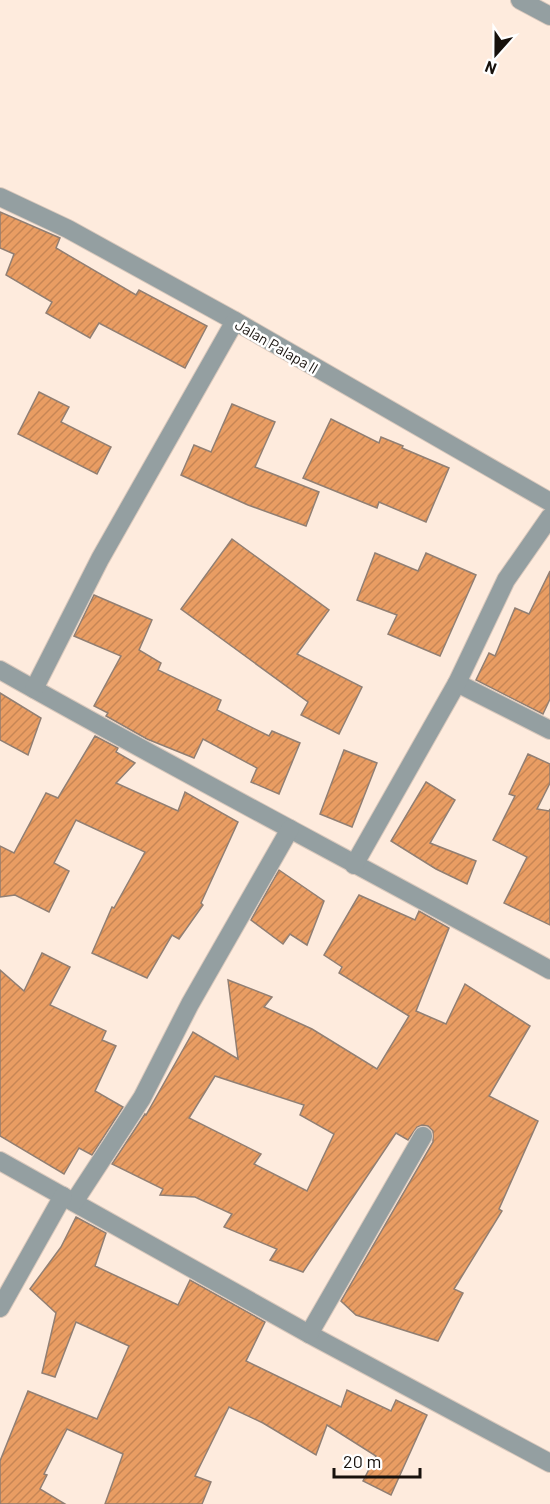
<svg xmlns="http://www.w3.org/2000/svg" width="550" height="1504" font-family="Barlow,sans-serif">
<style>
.building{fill:url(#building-hatch);stroke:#917f73;stroke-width:1.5;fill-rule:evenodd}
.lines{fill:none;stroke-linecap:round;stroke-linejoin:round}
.street-casing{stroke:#d9c8bc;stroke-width:20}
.street{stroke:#949fa1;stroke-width:18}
.labels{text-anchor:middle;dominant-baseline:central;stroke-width:5;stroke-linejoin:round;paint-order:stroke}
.street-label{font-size:15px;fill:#17110c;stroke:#fff}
</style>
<defs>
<pattern id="building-hatch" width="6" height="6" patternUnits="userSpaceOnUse" patternTransform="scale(1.5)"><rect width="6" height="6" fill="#e99d63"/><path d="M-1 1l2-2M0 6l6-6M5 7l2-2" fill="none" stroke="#c78655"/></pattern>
</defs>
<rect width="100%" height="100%" fill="#feebdd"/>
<!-- building -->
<g class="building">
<polygon points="0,212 60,238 56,248 136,295 139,290 207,326 185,368 99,323 90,338 46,313 52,302 6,275 14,254 0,248"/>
<polygon points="39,392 69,407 61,422 111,447 97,474 18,434"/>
<polygon points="232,404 275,422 255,467 319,492 306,526 248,505 181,475 194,445 211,452"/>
<polygon points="331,419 379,443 381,437 403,446 402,448 449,468 426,522 379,502 377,508 303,478"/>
<polygon points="232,539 329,610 297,654 362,687 339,734 301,715 308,702 181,609"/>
<polygon points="375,553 418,571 426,553 476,575 440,656 388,634 397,615 357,600"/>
<polygon points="550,571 550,699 543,714 476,680 489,653 495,656 515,608 529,614"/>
<polygon points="94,595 152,620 139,650 161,663 158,670 221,700 217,710 269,736 272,731 300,743 279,794 251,782 257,768 203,739 194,758 147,739 106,716 108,713 94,706 121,656 74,636"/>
<polygon points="0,693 41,718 28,755 0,740"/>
<polygon points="95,736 118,748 116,752 135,763 116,783 178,811 185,792 238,822 201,903 203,905 179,939 172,935 147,978 92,953 112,907 114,908 145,852 76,820 54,863 69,871 49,912 15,895 0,897 0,846 14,853 46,793 58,798"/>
<polygon points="344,750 377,763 352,827 320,814"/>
<polygon points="528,754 550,764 550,783 537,809 549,811 550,809 550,925 504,903 527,857 493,840 515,796 509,794"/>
<polygon points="426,782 455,800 430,843 476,861 467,884 436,869 391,841"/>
<polygon points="279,870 324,901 307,945 290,934 283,944 251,920"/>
<path d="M359,895L415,920L419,911L449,928L416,1011L446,1024L465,984L530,1026L489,1096L538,1121L499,1209L502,1211L454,1289L463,1293L438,1341L356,1315L341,1301L433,1142V1131L428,1126L422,1125L417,1127L408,1140L396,1133L303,1272L270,1260L277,1249L224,1227L232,1214L195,1197L160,1195L163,1189L112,1164L145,1114L146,1115L193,1032L238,1059L228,980L272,997L264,1007L312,1029L377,1069L409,1016L339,973L342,967L324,955ZM215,1076L304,1105L300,1115L334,1134L307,1191L254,1164L261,1154L189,1118Z"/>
<polygon points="42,953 70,967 50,1005 106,1031 102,1040 116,1046 95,1091 123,1107 92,1155 79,1148 64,1174 0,1136 0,970 24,991"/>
<polygon points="76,1217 106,1233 95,1266 178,1305 190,1280 265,1322 246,1361 341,1407 347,1390 391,1411 396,1400 427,1415 391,1495 363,1481 376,1456 327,1425 316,1455 263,1423 229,1407 195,1476 211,1482 202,1504 105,1504 123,1454 67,1429 44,1474 47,1475 40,1489 65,1504 0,1504 0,1461 28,1391 97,1419 129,1346 76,1322 55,1377 42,1373 56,1313 30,1289 61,1247"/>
</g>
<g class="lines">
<!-- street casing -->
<g class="street-casing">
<g id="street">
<polyline points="520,0 550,16"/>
<polyline points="0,197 68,229 235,321 550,502"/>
<path d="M0,670C182,773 367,869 550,970"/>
<polyline points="457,683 550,730"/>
<polyline points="34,689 100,559 235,321"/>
<polyline points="354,865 457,683 506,580 550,517"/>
<polyline points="0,1161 309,1334 550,1463"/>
<polyline points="74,1202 142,1098 190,1004 290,829"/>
<polyline points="0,1308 63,1196"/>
<polyline points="309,1334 423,1136"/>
</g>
</g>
<!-- street -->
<use href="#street" class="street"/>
</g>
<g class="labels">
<!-- street labels -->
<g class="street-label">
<text transform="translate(277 346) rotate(30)">Jalan Palapa II</text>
</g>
</g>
<!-- north arrow -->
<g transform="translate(496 54) rotate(201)" stroke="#ffffff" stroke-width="4.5" paint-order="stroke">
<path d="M0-4.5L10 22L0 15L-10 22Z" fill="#17110c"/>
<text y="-9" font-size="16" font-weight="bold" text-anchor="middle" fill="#17110c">N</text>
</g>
<!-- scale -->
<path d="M334 1468v9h86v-9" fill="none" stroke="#17110c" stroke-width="3"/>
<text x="343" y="1468" font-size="18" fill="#17110c" stroke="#ffffff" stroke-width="4.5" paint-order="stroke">20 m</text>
</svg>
